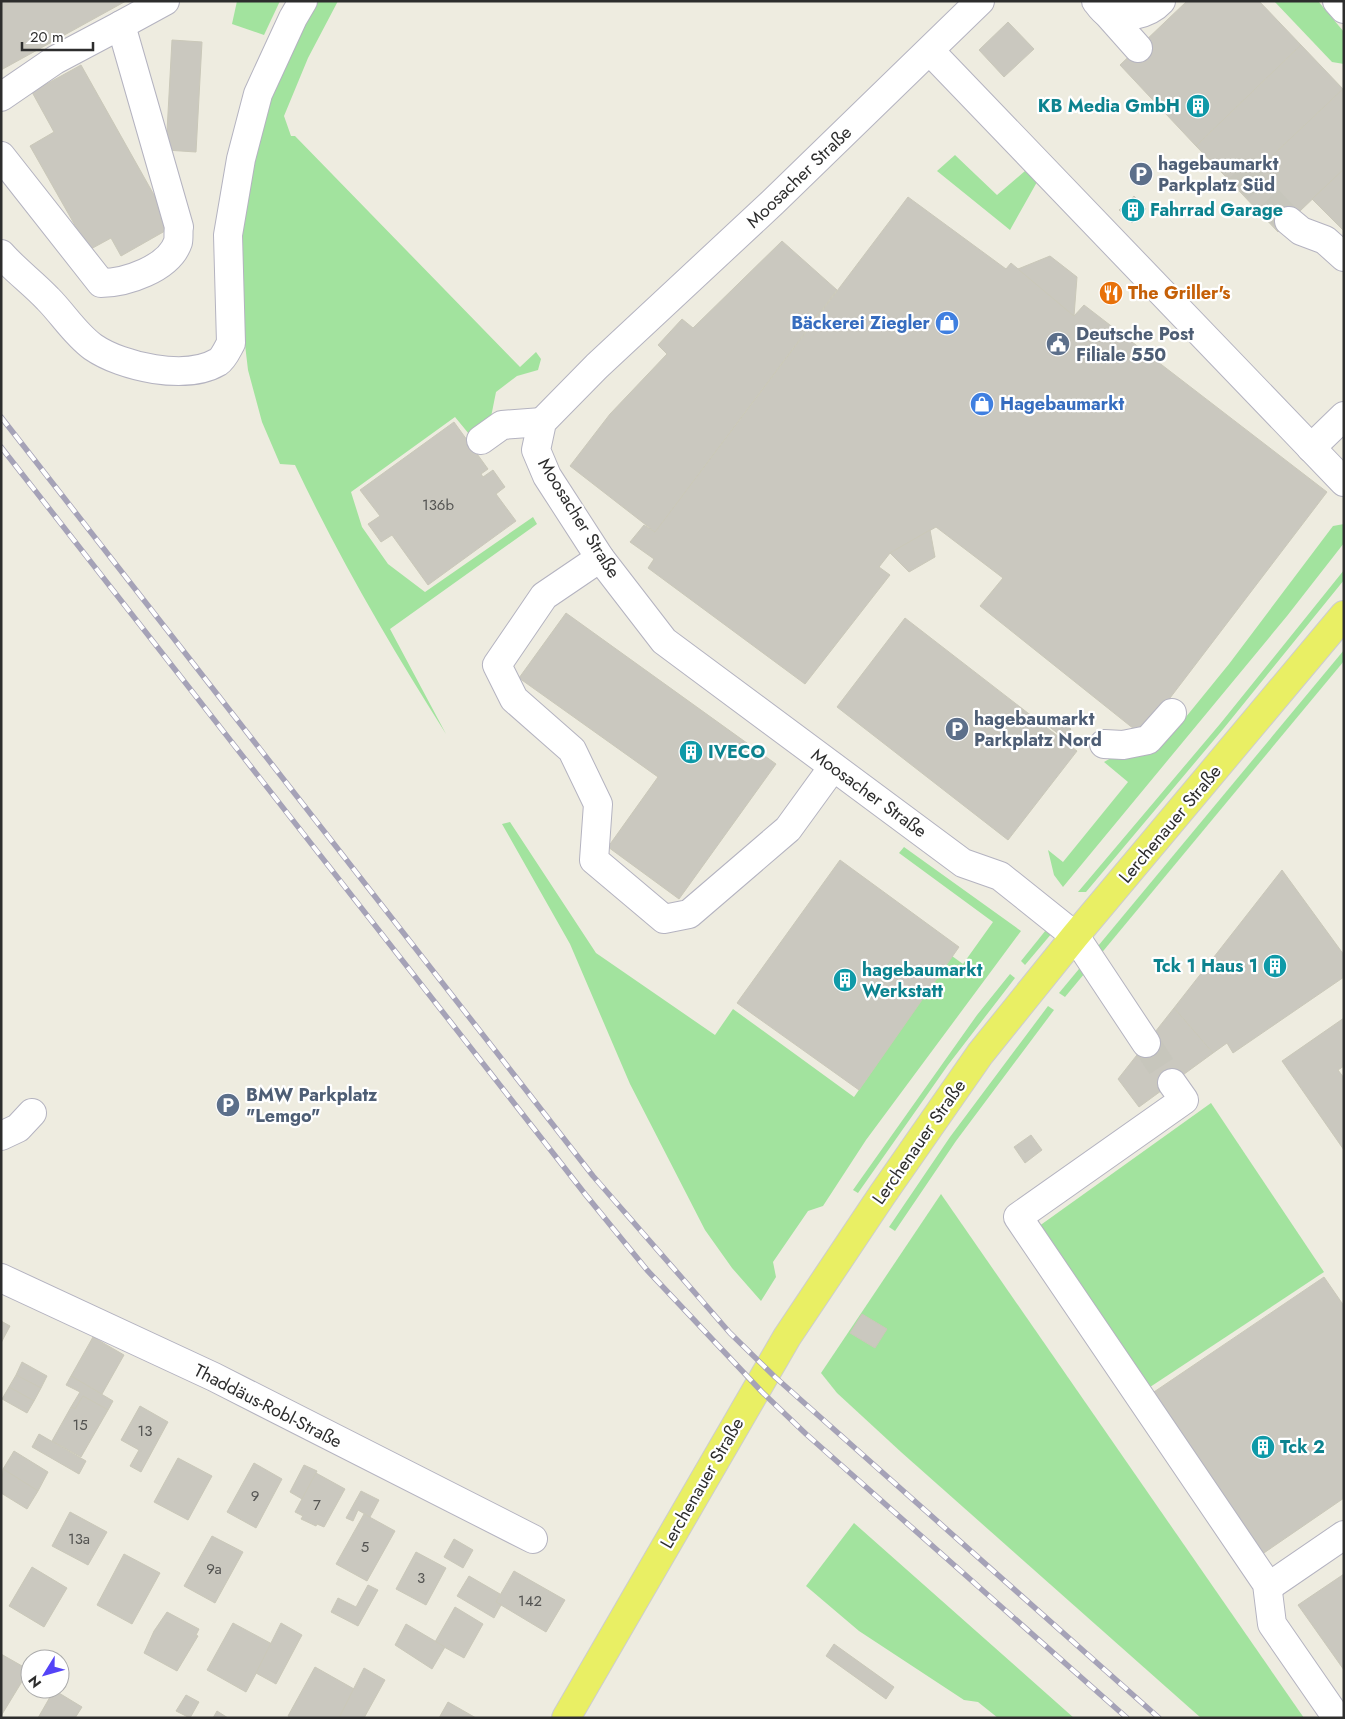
<svg xmlns="http://www.w3.org/2000/svg" width="1345" height="1719" font-family="Jost,sans-serif">
<style>
.green{fill:#a2e39e}
.building{fill:#cac8bf;stroke:#cac8b9}
.lines{fill:none;stroke-linecap:round;stroke-linejoin:round}
.minor-tunnel{stroke:#c7c6bc;stroke-width:28;stroke-dasharray:28 14;stroke-linecap:butt}
.minor-casing{stroke:#b4b3c0;stroke-width:30}
.major-casing{stroke:#cdcdcd;stroke-width:30}
.minor{stroke:#fff;stroke-width:28}
.major{stroke:#e9ef64;stroke-width:28}
.rail-casing{stroke:#a5a2b7;stroke-width:5.5}
.rail{stroke:#fff;stroke-width:4;stroke-dasharray:11;stroke-linecap:butt}
.labels{text-anchor:middle;dominant-baseline:central;stroke-width:4.5;stroke-linejoin:round;paint-order:stroke}
.number-label{font-size:15px;fill:#545452}
.culture-label{font-size:18px;font-weight:bold;fill:#0d838f;stroke:#fff;text-anchor:start}
.service-label{font-size:18px;font-weight:bold;fill:#4e5e75;stroke:#fff;text-anchor:start}
.street-label{font-size:18px;fill:#2d2d2d;stroke:#fff}
.food-label{font-size:18px;font-weight:bold;fill:#c56008;stroke:#fff;text-anchor:start}
.shop-label{font-size:18px;font-weight:bold;fill:#366cbe;stroke:#fff;text-anchor:end}
</style>
<rect width="100%" height="100%" fill="#eeece0"/>
<!-- green -->
<g class="green">
<polygon points="237,1 280,1 264,35 232,24"/>
<path d="M314,1H338L308,58L284,116L291,136H295L520,367L536,352L541,359L538,370L517,376L496,392L491,417L469,434L455,417L351,492L362,527L388,564L425,592L533,517L537,524L390,629L446,734C391,647 339,558 295,465L280,464L262,422L248,370L242,319V206L266,99Z"/>
<polygon points="1274,1 1318,1 1344,32 1344,64 1332,62"/>
<polygon points="955,155 997,195 1025,171 1037,182 1010,230 937,171"/>
<polygon points="1344,524 1344,543 1287,616 1063,887 1054,875 1048,850 1063,862 1128,782 1104,762 1118,754 1154,750 1168,739 1229,664 1333,526"/>
<polygon points="1344,570 1344,580 1224,728 1086,892 1078,892 1220,724"/>
<polygon points="1344,650 1344,661 1065,997 1059,993"/>
<polygon points="510,822 596,953 715,1035 733,1009 854,1097 952,956 963,964 993,922 899,853 904,847 1021,931 866,1140 823,1206 808,1211 773,1262 776,1277 761,1301 732,1268 705,1230 630,1084 570,944 502,824"/>
<polygon points="1050,925 1052,933 1025,965 1021,961"/>
<polygon points="1010,974 1015,978 948,1065 858,1193 853,1190 977,1015"/>
<polygon points="1048,1006 1054,1010 956,1141 895,1231 889,1227 950,1137"/>
<polygon points="1211,1103 1324,1272 1144,1391 1035,1229"/>
<polygon points="941,1194 1304,1718 1201,1718 901,1452 837,1393 821,1373"/>
<polygon points="854,1523 1074,1718 998,1718 978,1702 964,1700 859,1631 806,1586"/>
</g>
<!-- building -->
<g class="building">
<polygon points="1,1 126,1 1,70"/>
<polygon points="1187,1 1259,1 1301,45 1196,146 1120,65"/>
<polygon points="1008,22 1034,49 1004,77 979,50"/>
<polygon points="172,40 202,42 196,152 166,150"/>
<polygon points="1301,45 1343,89 1255,172 1242,159 1225,176 1196,146"/>
<polygon points="81,65 172,227 121,256 111,238 89,250 30,146 54,132 32,92"/>
<polygon points="1343,89 1344,169 1278,232 1225,176 1242,159 1255,172"/>
<polygon points="1344,169 1344,231 1312,199"/>
<polygon points="1134,196 1146,209 1132,223 1119,210"/>
<polygon points="908,197 1006,269 1011,263 1074,316 1084,305 1327,492 1170,698 1139,733 980,606 1003,578 936,527 890,553 879,567 890,575 805,684 648,568 654,559 630,542 644,525 655,532"/>
<polygon points="782,241 837,290 655,532 570,466 610,414 667,354 658,345 682,319 693,328"/>
<polygon points="1050,256 1077,277 1074,316 1018,269"/>
<polygon points="454,422 488,469 481,474 483,477 493,470 505,487 496,494 516,521 428,585 392,535 381,542 368,524 380,516 360,490"/>
<polygon points="930,530 935,557 909,572 890,553"/>
<polygon points="566,613 776,764 679,899 608,847 658,777 519,678"/>
<polygon points="905,618 1077,751 1008,840 837,707"/>
<polygon points="1054,716 1071,729 1064,738 1047,725"/>
<polygon points="840,860 959,947 859,1090 737,1003"/>
<polygon points="1282,870 1344,955 1344,977 1233,1053 1227,1043 1213,1053 1174,1008"/>
<polygon points="1174,1008 1213,1053 1139,1107 1118,1079"/>
<polygon points="1344,1018 1344,1066 1338,1070 1344,1078 1344,1150 1282,1061"/>
<polygon points="1031,1135 1042,1150 1025,1163 1014,1147"/>
<polygon points="1324,1277 1344,1306 1344,1498 1258,1557 1148,1396"/>
<polygon points="862,1314 887,1329 875,1348 850,1333"/>
<polygon points="1,1321 10,1326 1,1343"/>
<polygon points="93,1337 124,1355 102,1394 71,1376"/>
<polygon points="22,1362 47,1376 41,1388 16,1375"/>
<polygon points="16,1375 41,1388 34,1401 9,1387"/>
<polygon points="71,1376 113,1401 108,1410 83,1396 75,1409 71,1407 80,1392 66,1385"/>
<polygon points="9,1387 34,1401 27,1413 2,1399"/>
<polygon points="83,1396 108,1410 81,1457 52,1441 71,1407 75,1409"/>
<polygon points="140,1406 168,1422 141,1472 130,1466 139,1450 121,1440"/>
<polygon points="39,1434 86,1461 79,1474 32,1447"/>
<polygon points="14,1451 48,1472 38,1491 3,1469"/>
<polygon points="178,1458 212,1476 188,1520 154,1502"/>
<polygon points="254,1463 282,1479 256,1528 227,1512"/>
<polygon points="304,1465 317,1471 302,1499 290,1492"/>
<polygon points="3,1469 38,1491 27,1509 1,1493"/>
<polygon points="316,1473 345,1489 324,1527 317,1524 316,1526 301,1519 303,1516 295,1512"/>
<polygon points="361,1491 379,1500 370,1517 358,1510 353,1521 346,1518"/>
<polygon points="70,1512 107,1532 88,1565 52,1546"/>
<polygon points="364,1514 395,1531 367,1581 336,1564"/>
<polygon points="212,1536 243,1552 215,1603 184,1586"/>
<polygon points="454,1539 473,1550 463,1568 444,1557"/>
<polygon points="416,1552 446,1568 426,1605 396,1589"/>
<polygon points="124,1554 160,1573 132,1624 97,1605"/>
<polygon points="32,1567 67,1588 44,1627 9,1606"/>
<polygon points="514,1571 565,1600 546,1632 496,1602"/>
<polygon points="1344,1574 1344,1670 1298,1605"/>
<polygon points="469,1576 500,1594 496,1602 501,1605 494,1618 457,1596"/>
<polygon points="368,1585 378,1590 358,1626 331,1612 338,1598 356,1607"/>
<polygon points="455,1607 483,1624 464,1658 435,1642"/>
<polygon points="167,1612 199,1629 196,1635 198,1636 177,1671 144,1653 154,1631"/>
<polygon points="233,1623 272,1644 246,1692 207,1670"/>
<polygon points="281,1623 302,1635 276,1684 256,1673"/>
<polygon points="406,1624 445,1647 432,1669 395,1645"/>
<polygon points="834,1644 894,1687 886,1699 826,1656"/>
<polygon points="1,1654 29,1670 1,1716"/>
<polygon points="315,1667 354,1689 339,1718 291,1718 288,1716"/>
<polygon points="364,1668 385,1680 364,1718 339,1718"/>
<polygon points="54,1690 82,1707 75,1718 38,1718"/>
<polygon points="186,1695 199,1702 190,1718 176,1711"/>
<polygon points="448,1702 476,1718 439,1718"/>
<polygon points="217,1711 228,1718 213,1718"/>
</g>
<g class="lines">
<!-- minor-tunnel -->
<g class="minor-tunnel">
<polyline points="1239,169 1289,221"/>
<polyline points="1146,1043 1172,1083"/>
</g>
<!-- minor casing -->
<g class="minor-casing">
<g id="minor">
<polyline points="980,1 773,202 597,366 542,422 536,450 547,476 600,558 664,641 963,863 1000,876 1075,936 1146,1043"/>
<path d="M1096,1C1099,5 1103,11 1107,13C1125,19 1148,15 1161,1"/>
<polyline points="1337,1 1344,9"/>
<polyline points="1106,12 1138,48"/>
<polyline points="121,25 165,1"/>
<polyline points="930,51 1344,482"/>
<path d="M1,97L55,60L121,25L179,227C178,231 179,238 178,242C169,269 125,283 101,283L1,156"/>
<polyline points="1289,221 1301,231 1325,240 1344,257"/>
<path d="M1,254C15,270 33,283 48,299C63,314 75,334 93,347C122,367 186,381 218,362C224,358 227,350 231,343L228,235L241,159L258,94L293,18L303,1"/>
<polyline points="481,440 502,425 542,422"/>
<polyline points="1311,448 1344,416"/>
<polyline points="600,558 544,596 497,665 514,699 572,750 598,804 594,860 664,919 689,914 788,829 833,767"/>
<polyline points="1104,744 1123,745 1148,740 1172,713"/>
<polyline points="1172,1083 1184,1100 1018,1217 1267,1584 1272,1624 1337,1718"/>
<polyline points="1,1136 18,1128 32,1113"/>
<polyline points="1,1278 214,1377 533,1539"/>
<polyline points="1268,1587 1344,1535"/>
</g>
</g>
<!-- major casing -->
<g class="major-casing">
<polyline id="major" points="566,1718 787,1337 882,1195 980,1054 1075,936 1344,615"/>
</g>
<!-- minor -->
<use href="#minor" class="minor"/>
<!-- major -->
<use href="#major" class="major"/>
<!-- rail casing -->
<g class="rail-casing">
<g id="rail">
<polyline points="1,417 593,1176 730,1333 775,1377 1159,1718"/>
<polyline points="1,447 585,1194 647,1270 763,1393 806,1434 1127,1718"/>
</g>
</g>
<!-- rail -->
<use href="#rail" class="rail"/>
</g>
<!-- icons -->
<defs>
<g id="building-disc" transform="scale(1.25)"><circle r="9.5" fill="#0f9aa8" stroke="#fff"/><path d="M-4-6H4V6H1V3H-1V6H-4ZM-2.5-4.3h1.7v1.8h-1.7ZM.8-4.3h1.7v1.8H.8ZM-2.5-1h1.7V.8h-1.7ZM.8-1h1.7V.8H.8Z" fill="#fff"/></g>
<g id="parking-disc" transform="scale(1.25)"><circle r="9.5" fill="#5c6f8a" stroke="#fff"/><path d="M-3.5-5.5H1a3.5 3.5 0 0 1 0 7H-1V5.5H-3.5ZM-1-3.4V-.6H.8a1.4 1.4 0 0 0 0-2.8Z" fill="#fff"/></g>
<g id="restaurant-disc" transform="scale(1.25)"><circle r="9.5" fill="#e8710a" stroke="#fff"/><path d="M-5-6h1v4h1v-4h1v4h1v-4h1v5L-1.5 .5V6h-2V.5L-5-1ZM5-6V6H3V1.5H1.5Q1.5-4 5-6Z" fill="#fff"/></g>
<g id="shop-disc" transform="scale(1.25)"><circle r="9.5" fill="#3f7fe0" stroke="#fff"/><path d="M-5-2.5h2.3a2.7 3.5 0 0 1 5.4 0H5L5.5 6h-11ZM-1.5-2.5h3a1.5 2.3 0 0 0-3 0Z" fill="#fff"/></g>
<g id="civic-disc" transform="scale(1.25)"><circle r="9.5" fill="#5c6f8a" stroke="#fff"/><path d="M-.6-6.5H3V-4.5H.6V-3L4-1V1h2V6H-6V1h2V-1L-.6-3ZM-1.2 2.5V6h2.4V2.5Z" fill="#fff"/></g>
</defs>
<g fill-rule="evenodd">
<use href="#building-disc" x="1198" y="106"/>
<use href="#parking-disc" x="1141" y="174"/>
<use href="#building-disc" x="1133" y="210"/>
<use href="#restaurant-disc" x="1111" y="293"/>
<use href="#shop-disc" x="947" y="323"/>
<use href="#civic-disc" x="1058" y="344"/>
<use href="#shop-disc" x="982" y="404"/>
<use href="#parking-disc" x="957" y="729"/>
<use href="#building-disc" x="691" y="752"/>
<use href="#building-disc" x="1275" y="966"/>
<use href="#building-disc" x="845" y="980"/>
<use href="#parking-disc" x="228" y="1105"/>
<use href="#building-disc" x="1263" y="1447"/>
</g>
<g class="labels">
<!-- number labels -->
<g class="number-label">
<text x="438" y="505">136b</text>
<text x="80" y="1425">15</text>
<text x="145" y="1431">13</text>
<text x="255" y="1496">9</text>
<text x="317" y="1505">7</text>
<text x="79" y="1539">13a</text>
<text x="365" y="1547">5</text>
<text x="214" y="1569">9a</text>
<text x="421" y="1578">3</text>
<text x="530" y="1601">142</text>
</g>
<!-- culture labels -->
<g class="culture-label">
<text x="1180" y="106" text-anchor="end">KB Media GmbH</text>
<text x="1150" y="210">Fahrrad Garage</text>
<text x="708" y="752">IVECO</text>
<text x="1258" y="966" text-anchor="end">Tck 1 Haus 1</text>
<text x="862" y="970">hagebaumarkt<tspan x="862" dy="21">Werkstatt</tspan></text>
<text x="1280" y="1447">Tck 2</text>
</g>
<!-- service labels -->
<g class="service-label">
<text x="1158" y="164">hagebaumarkt<tspan x="1158" dy="21">Parkplatz Süd</tspan></text>
<text x="1076" y="334">Deutsche Post<tspan x="1076" dy="21">Filiale 550</tspan></text>
<text x="974" y="719">hagebaumarkt<tspan x="974" dy="21">Parkplatz Nord</tspan></text>
<text x="246" y="1095">BMW Parkplatz<tspan x="246" dy="21">"Lemgo"</tspan></text>
</g>
<!-- street labels -->
<g class="street-label">
<text transform="translate(799 177) rotate(-44)">Moosacher Straße</text>
<text transform="translate(579 518) rotate(58)">Moosacher Straße</text>
<text transform="translate(869 793) rotate(36)">Moosacher Straße</text>
<text transform="translate(1170 824) rotate(-50)">Lerchenauer Straße</text>
<text transform="translate(919 1142) rotate(-55)">Lerchenauer Straße</text>
<text transform="translate(268 1406) rotate(27)">Thaddäus-Robl-Straße</text>
<text transform="translate(702 1483) rotate(-60)">Lerchenauer Straße</text>
</g>
<!-- food labels -->
<g class="food-label">
<text x="1128" y="293">The Griller's</text>
</g>
<!-- shop labels -->
<g class="shop-label">
<text x="930" y="323">Bäckerei Ziegler</text>
<text x="1000" y="404" text-anchor="start">Hagebaumarkt</text>
</g>
</g>
<!-- border -->
<rect width="1345" height="1719" fill="none" stroke="#2d2d2d" stroke-width="5"/>
<!-- north arrow -->
<g transform="translate(45 1674) rotate(233)"><circle r="24" fill="#ffffff" stroke="#ababab"/>
<path d="M0-4L9 19L0 12L-9 19Z" fill="#5443f7"/>
<text y="-8" font-size="14" font-weight="bold" text-anchor="middle" fill="#2d2d2d">N</text>
</g>
<!-- scale -->
<path d="M22 42v8h71v-8" fill="none" stroke="#2d2d2d" stroke-width="2.5"/>
<text x="30" y="42" font-size="15" fill="#2d2d2d" stroke="#ffffff" stroke-width="4" paint-order="stroke">20 m</text>
</svg>
